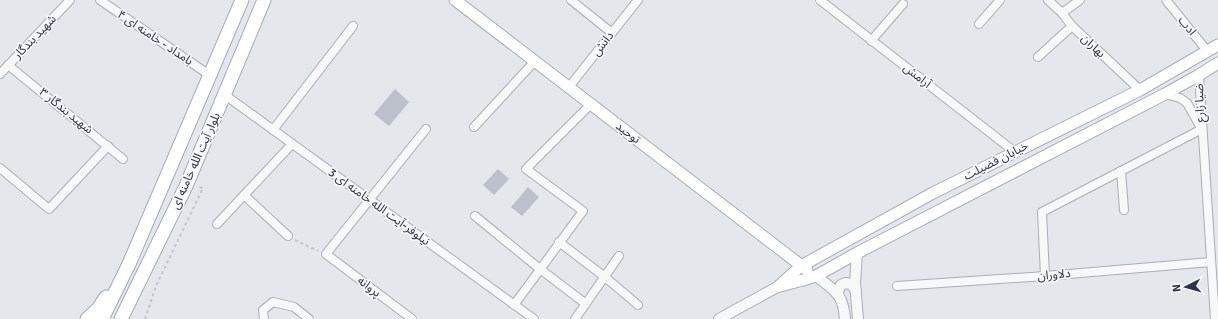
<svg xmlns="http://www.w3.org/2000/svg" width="1218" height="319" font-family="Signika,'Noto Sans Arabic',sans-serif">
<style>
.building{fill:#bbc0ca}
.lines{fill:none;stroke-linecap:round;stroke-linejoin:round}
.minor-casing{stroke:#a9aeb7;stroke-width:10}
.tertiary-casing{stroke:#a9aeb7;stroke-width:12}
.secondary-casing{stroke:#a9aeb7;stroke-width:13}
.primary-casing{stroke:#a3abb8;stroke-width:15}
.path{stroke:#c2c5cb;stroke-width:2;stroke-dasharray:3 3;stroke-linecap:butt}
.minor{stroke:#f7f8fa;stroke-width:8}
.tertiary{stroke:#f7f8fa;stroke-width:10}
.secondary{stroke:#fff;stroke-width:11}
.primary{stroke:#fff;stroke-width:13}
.labels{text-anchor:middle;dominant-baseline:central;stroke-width:3.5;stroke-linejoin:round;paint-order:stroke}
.street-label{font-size:12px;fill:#2b3445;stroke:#f4f6f9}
</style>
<rect width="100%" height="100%" fill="#e4e7ec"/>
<!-- building -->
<g class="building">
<polygon points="395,89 409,102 389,126 374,114"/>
<polygon points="498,169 509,179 494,195 483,185"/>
<polygon points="528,187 539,197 522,216 511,207"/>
</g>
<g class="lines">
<!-- minor casing -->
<g class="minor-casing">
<g id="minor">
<polyline points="100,0 211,76"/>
<polyline points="571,0 612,33"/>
<polyline points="820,0 1015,152"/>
<polyline points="1048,0 1062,13 1072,26 1140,90"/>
<polyline points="1166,0 1208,52"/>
<polyline points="1062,13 1080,0"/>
<polyline points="979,24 1000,0"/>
<polyline points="871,41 903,4"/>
<polyline points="1038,57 1072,26"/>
<polyline points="8,65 123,159"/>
<polyline points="0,74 70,0"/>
<polyline points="1199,75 1215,319"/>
<polyline points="569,87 638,0"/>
<polyline points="1165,94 1180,98 1187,103 1200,126"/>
<polyline points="225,95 534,319"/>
<polyline points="474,127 535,61"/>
<polyline points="273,130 353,26"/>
<polyline points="0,168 49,209 108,146"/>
<polyline points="1121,171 1124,210"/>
<polyline points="244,195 288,236"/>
<polyline points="475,216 540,269 586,304"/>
<polyline points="217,224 292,144"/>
<polyline points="559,242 605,277 638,305"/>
<polyline points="1045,276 1042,212 1202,129"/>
<polyline points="897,286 1045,276 1211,262"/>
<polyline points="514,305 583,211 526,169 591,104"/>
<polyline points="264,319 263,310 273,302 294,307 309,319"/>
<polyline points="412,319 326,254 426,129"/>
<polyline points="575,319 619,256"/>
</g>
</g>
<!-- tertiary casing -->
<g class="tertiary-casing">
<g id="tertiary">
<polyline points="857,253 855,283 858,319"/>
<path d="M816,276C835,291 843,293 845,319"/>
<polyline points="837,294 841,285 845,283 851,284 856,291"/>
<polyline points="719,319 779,286"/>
</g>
</g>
<!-- secondary casing -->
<g class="secondary-casing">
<g id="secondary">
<polyline points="455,0 807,270"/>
<polyline points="779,286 801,266 933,193 1140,90 1218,45"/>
<polyline points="780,286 803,280 816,276 857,253 1165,94 1199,75 1218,63"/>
</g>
</g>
<!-- primary casing -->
<g class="primary-casing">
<g id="primary">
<polyline points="87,319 98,309 106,297"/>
<polyline points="102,319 129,264 242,0"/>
<polyline points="121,319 186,186 264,0"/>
</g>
</g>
<!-- path -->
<g class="path">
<polyline points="295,240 318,251"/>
<polyline points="145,319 156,286 203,188 198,187"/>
</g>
<!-- minor -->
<use href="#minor" class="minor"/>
<!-- tertiary -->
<use href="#tertiary" class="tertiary"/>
<!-- secondary -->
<use href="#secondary" class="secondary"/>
<!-- primary -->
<use href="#primary" class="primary"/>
</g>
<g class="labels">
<!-- street labels -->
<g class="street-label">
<text transform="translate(1187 26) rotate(51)">ادب</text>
<text transform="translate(35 37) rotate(-46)">شهید بندگار</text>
<text transform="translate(155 38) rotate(34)">بامداد - خامنه ای ۴</text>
<text transform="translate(603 44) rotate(-52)">دانش</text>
<text transform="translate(1093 46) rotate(43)">بهاران</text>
<text transform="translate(917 76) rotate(38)">آرامش</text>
<text transform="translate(1200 103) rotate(-92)">ضیا زارع</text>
<text transform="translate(66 111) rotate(39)">شهید بندگار ۳</text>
<text transform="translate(628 133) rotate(37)">توحید</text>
<text transform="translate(196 161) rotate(-66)">بلوار آیت الله خامنه ای</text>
<text transform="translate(996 161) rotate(-27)">خیابان فضیلت</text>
<text transform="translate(379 207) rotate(36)">نیلوفر-آیت الله خامنه ای 3</text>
<text transform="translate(1054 275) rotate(-5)">دلاوران</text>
<text transform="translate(369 287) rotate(37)">پروانه</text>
</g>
</g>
<!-- north arrow -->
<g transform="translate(1186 287) rotate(264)" stroke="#f4f6f9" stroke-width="3" paint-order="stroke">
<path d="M0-3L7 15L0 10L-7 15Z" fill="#2b3445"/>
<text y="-6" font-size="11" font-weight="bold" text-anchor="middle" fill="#2b3445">N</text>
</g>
</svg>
